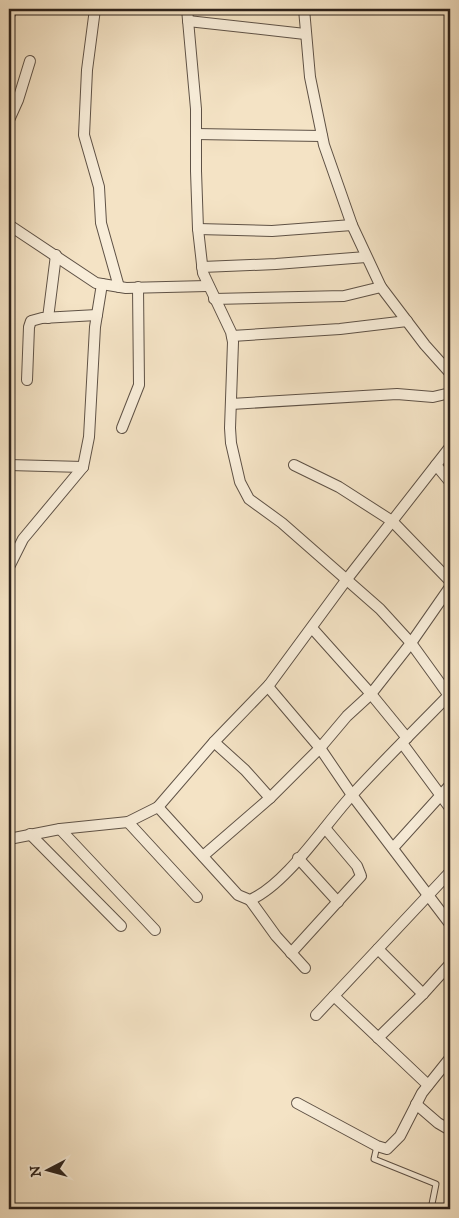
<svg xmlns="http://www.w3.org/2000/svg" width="459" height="1218" font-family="'IM FELL DW Pica',serif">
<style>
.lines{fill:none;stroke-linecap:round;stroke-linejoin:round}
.lane-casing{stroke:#5f5246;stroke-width:7}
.street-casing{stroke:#5f5246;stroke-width:12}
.lane{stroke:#f8edd9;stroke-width:5}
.street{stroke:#f8edd9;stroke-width:10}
</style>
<rect width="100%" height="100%" fill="#f4e3c5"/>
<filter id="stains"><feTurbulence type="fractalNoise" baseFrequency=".004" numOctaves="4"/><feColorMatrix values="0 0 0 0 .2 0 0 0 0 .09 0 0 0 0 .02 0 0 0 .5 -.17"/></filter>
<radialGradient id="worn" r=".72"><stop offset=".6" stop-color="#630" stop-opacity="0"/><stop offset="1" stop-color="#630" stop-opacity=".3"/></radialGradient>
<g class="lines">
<!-- lane casing -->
<g class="lane-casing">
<polyline id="lane" points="377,1146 374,1159 436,1184 431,1209"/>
</g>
<!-- street casing -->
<g class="street-casing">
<g id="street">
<polyline points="95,9 87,70 84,135 99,187 101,223 119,287"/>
<polyline points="187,9 196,109 196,171 198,229 203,273 231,332 233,342 230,428 231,443 240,482 249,499 282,523 380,609 411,643 450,697"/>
<polyline points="304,9 310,77 324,145 352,225 381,287 425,345 450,373"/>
<polyline points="9,16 12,9"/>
<polyline points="188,21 305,34"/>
<polyline points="9,120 18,100 30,61"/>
<polyline points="196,134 322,136"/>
<polyline points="9,225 96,283 126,288 207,286"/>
<polyline points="198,229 272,231 352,225"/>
<polyline points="202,267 276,264 366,257"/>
<polyline points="214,299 344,296 381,287"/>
<polyline points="48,318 56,255"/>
<polyline points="232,336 340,329 407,321"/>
<polyline points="27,380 29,327 31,321 42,318 97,315"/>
<polyline points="231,404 397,394 433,397 450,393"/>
<polyline points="122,428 139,385 138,287"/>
<polyline points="450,447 347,579 269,685 270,689 320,748 352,795 450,924"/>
<polyline points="9,465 83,467"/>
<polyline points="294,465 339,487 392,521 450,581"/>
<polyline points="436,465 450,482"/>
<polyline points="9,567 23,539 83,467 89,437 95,327 102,284"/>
<polyline points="312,628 371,694 407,738"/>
<polyline points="9,696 9,699"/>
<polyline points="214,742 245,770 270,798"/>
<polyline points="402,743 450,808"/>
<path d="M158,807L238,895L250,900C287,884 325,824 353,794C384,760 417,728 449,695"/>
<polyline points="128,822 197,897"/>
<polyline points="60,829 155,930"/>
<polyline points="30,834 121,926"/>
<polyline points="9,839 60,829 128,822 158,807 214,742 269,685"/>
<polyline points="393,848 450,785"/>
<polyline points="203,856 270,798 320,748 347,716 371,694 411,643 450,587"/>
<polyline points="298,858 338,902"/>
<polyline points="250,900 276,936 305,968"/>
<polyline points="378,949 423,994"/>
<polyline points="291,953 361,876 357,866 325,828"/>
<polyline points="334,996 428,1085"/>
<polyline points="316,1015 450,872"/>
<polyline points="378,1038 423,994 450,964"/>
<polyline points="297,1103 377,1146 387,1149 400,1136 422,1093 450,1058"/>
<polyline points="416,1104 438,1123 450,1130"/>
</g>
</g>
<!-- lane -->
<use href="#lane" class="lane"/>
<!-- street -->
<use href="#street" class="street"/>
</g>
<!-- margin -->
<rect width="459" height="1218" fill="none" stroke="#f4e3c5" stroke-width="30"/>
<rect x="10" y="10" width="439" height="1198" fill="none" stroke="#2d221b" stroke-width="2.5"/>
<rect x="15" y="15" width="429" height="1188" fill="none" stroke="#2d221b"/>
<!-- north arrow -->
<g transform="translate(48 1170) rotate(264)" stroke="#f8edd9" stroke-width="4" paint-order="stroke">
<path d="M0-4L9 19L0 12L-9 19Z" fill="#2d221b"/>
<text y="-8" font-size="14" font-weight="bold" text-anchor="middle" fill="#2d221b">N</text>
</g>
<rect width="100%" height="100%" filter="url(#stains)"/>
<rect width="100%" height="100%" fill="url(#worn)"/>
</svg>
